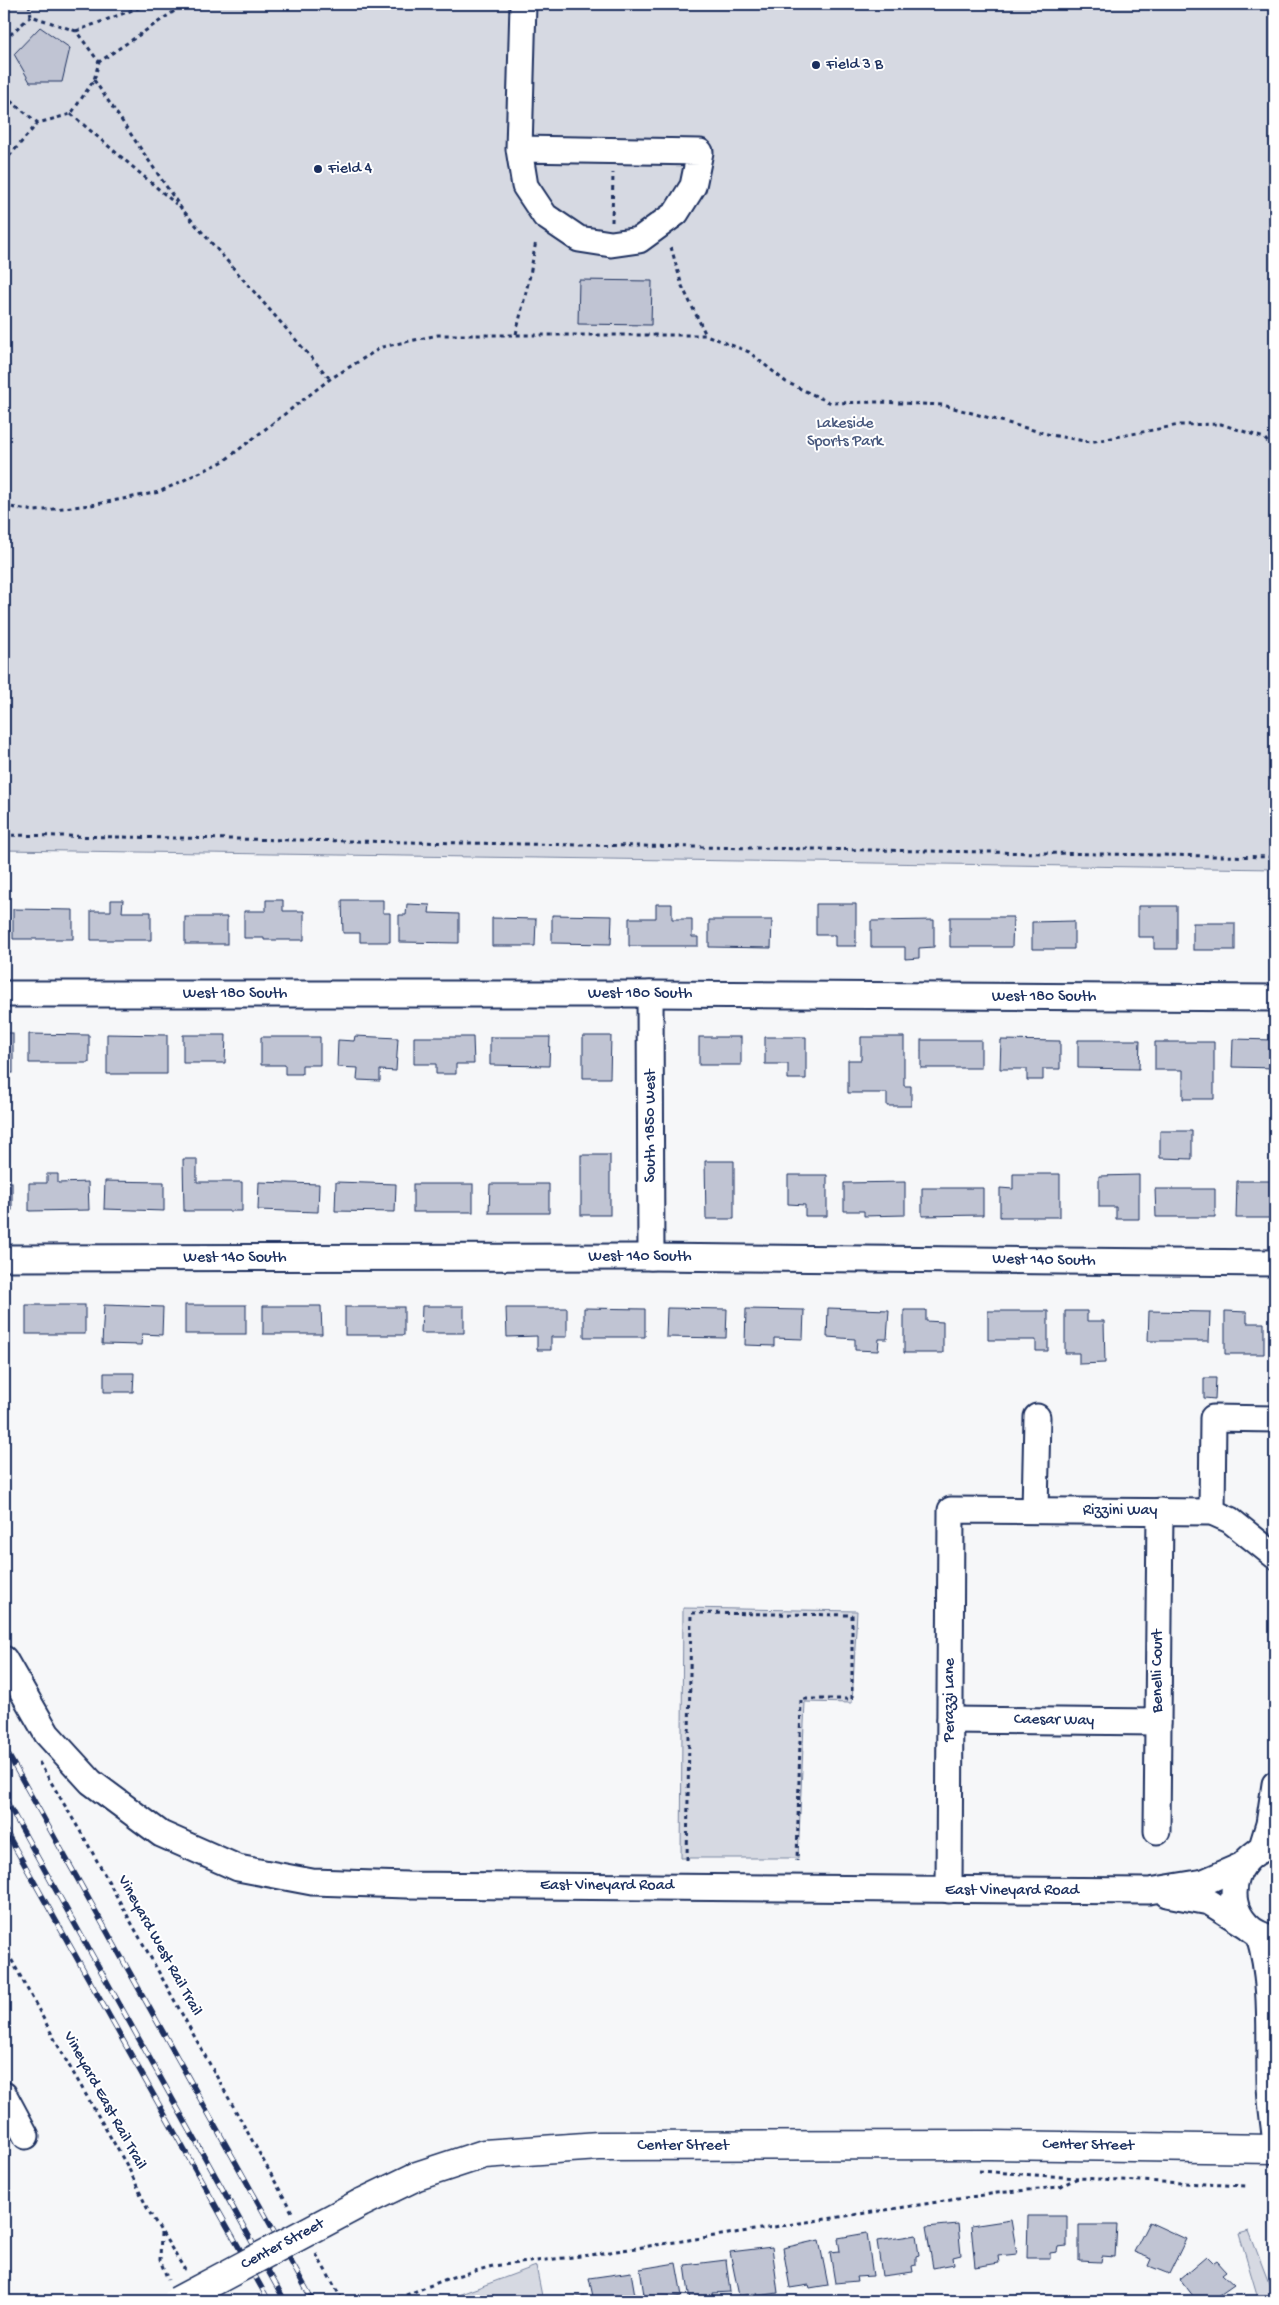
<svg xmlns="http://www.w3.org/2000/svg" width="1279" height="2305" font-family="'Gochi Hand',sans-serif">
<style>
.green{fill:#d6d9e2;stroke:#7884a0}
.building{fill:#c0c4d3;stroke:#1b2f5e}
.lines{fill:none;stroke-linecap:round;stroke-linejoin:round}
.minor-casing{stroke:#1b2f5e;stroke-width:29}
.major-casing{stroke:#1b2f5e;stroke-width:31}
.path{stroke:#1b2f5e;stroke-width:3;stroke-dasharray:4 4;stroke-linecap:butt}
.minor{stroke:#fff;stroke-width:25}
.major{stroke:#fff;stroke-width:28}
.rail-casing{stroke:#1b2f5e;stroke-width:5.5}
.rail{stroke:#fff;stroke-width:4;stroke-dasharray:11;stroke-linecap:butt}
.major-bridge-casing{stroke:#1b2f5e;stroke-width:31;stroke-linecap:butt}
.major-bridge{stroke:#fff;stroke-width:28}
.poi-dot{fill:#1b2f5e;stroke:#fff;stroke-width:2}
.labels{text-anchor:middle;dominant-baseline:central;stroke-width:4;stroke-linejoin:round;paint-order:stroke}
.poi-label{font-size:16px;fill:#1b2f5e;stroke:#fff;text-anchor:start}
.park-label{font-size:16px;fill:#4a5a7f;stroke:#fff}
.street-label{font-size:16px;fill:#1b2f5e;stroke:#fff}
</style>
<rect width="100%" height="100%" fill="#f6f7f9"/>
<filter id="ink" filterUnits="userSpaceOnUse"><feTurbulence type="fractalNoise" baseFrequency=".02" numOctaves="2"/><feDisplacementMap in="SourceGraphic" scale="10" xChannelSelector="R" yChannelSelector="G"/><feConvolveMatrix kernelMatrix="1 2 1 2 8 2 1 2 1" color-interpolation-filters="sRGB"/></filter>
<g filter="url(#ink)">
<!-- green -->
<g class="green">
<polygon points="4,4 1275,4 1275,869 4,850"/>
<polygon points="683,1608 857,1611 852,1703 805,1702 798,1858 681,1858"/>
<polygon points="1249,2231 1275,2299 1275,2301 1259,2301 1239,2234"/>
<polygon points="536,2266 543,2301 442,2301"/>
</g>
<!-- building -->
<g class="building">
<polygon points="40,27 70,48 62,82 30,82 14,54"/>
<polygon points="579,280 652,281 651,325 578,324"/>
<polygon points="111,900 123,900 122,912 151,912 151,940 91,940 91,911 111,911"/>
<polygon points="266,900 283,900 283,911 304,911 304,940 264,940 264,938 244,938 244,911 266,911"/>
<polygon points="342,900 383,900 383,913 390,913 390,942 360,942 360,933 343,933"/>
<polygon points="407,904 430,905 429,913 459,914 459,943 399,942 399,915 406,915"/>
<polygon points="656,904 672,904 672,919 692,919 692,937 698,937 698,946 629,946 629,918 656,918"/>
<polygon points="816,904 856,904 856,946 835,946 835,935 816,935"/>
<polygon points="1138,906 1177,906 1177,949 1154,949 1154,937 1138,937"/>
<polygon points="13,909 73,910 73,939 13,939"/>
<polygon points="552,915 612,916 611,944 552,943"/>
<rect x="185" y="917" width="42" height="27"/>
<polygon points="950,917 1013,917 1012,947 950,947"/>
<polygon points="492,918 536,919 535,946 492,946"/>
<polygon points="709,920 772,920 771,948 709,947"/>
<polygon points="934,920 934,947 919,948 919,958 905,959 905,947 871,947 871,921"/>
<polygon points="1074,921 1074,949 1032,949 1032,922"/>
<rect x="1193" y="923" width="42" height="27"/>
<rect x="4" y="1033" width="9" height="40"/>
<polygon points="29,1034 89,1035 89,1063 29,1063"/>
<polygon points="107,1034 167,1035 167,1074 107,1074"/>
<polygon points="183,1035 226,1035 225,1063 183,1063"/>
<polygon points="355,1036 398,1038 396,1071 380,1070 380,1081 357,1080 358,1068 337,1067 338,1040 354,1041"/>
<polygon points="583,1036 611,1036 610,1078 583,1078"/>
<polygon points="261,1037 320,1037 320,1065 302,1065 302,1074 285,1074 285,1065 261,1065"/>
<polygon points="414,1037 473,1037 474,1064 456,1064 456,1074 436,1074 436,1064 414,1064"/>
<polygon points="490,1037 550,1037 549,1066 490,1065"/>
<rect x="699" y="1037" width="42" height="28"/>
<polygon points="765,1037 806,1037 806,1079 788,1079 788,1064 765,1064"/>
<polygon points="861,1037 904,1037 904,1086 911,1086 911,1106 887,1106 887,1093 848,1093 848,1060 861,1060"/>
<polygon points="1233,1039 1275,1040 1275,1068 1232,1067"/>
<rect x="921" y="1040" width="60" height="28"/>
<polygon points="1001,1040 1060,1041 1060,1069 1043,1069 1043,1080 1027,1080 1027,1069 1000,1069"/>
<polygon points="1078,1040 1140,1040 1139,1069 1078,1068"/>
<polygon points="1155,1042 1214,1042 1214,1099 1183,1099 1183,1070 1155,1070"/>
<polygon points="1160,1131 1192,1131 1192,1159 1160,1158"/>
<rect x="581" y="1155" width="29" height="60"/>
<polygon points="183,1159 197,1159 197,1182 242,1182 242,1211 184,1211"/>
<polygon points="705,1161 734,1161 734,1219 706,1219"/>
<polygon points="47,1174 58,1174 58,1183 88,1182 89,1210 29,1211 29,1183 47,1183"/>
<polygon points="1013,1174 1060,1174 1060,1217 1000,1217 1000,1188 1013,1189"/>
<polygon points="788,1175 827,1175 827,1216 805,1216 805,1205 788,1204"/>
<polygon points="1139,1175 1139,1219 1116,1219 1116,1207 1099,1207 1099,1176"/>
<polygon points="105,1181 164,1182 164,1211 104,1209"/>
<polygon points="1237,1181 1275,1181 1275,1218 1236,1218"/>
<rect x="4" y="1182" width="8" height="28"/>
<polygon points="259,1182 319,1184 318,1212 258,1210"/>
<polygon points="336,1182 396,1184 395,1212 335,1211"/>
<polygon points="905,1182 905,1215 864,1216 864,1211 844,1211 844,1183"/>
<rect x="413" y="1184" width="60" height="28"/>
<polygon points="490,1184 549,1184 549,1213 489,1213"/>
<polygon points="922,1188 983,1188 983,1215 922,1216"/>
<polygon points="1155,1189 1215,1189 1215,1217 1156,1217"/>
<rect x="26" y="1305" width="59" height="29"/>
<polygon points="104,1305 163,1307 162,1335 142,1334 141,1345 102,1344"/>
<rect x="185" y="1305" width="61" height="29"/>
<polygon points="263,1306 321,1306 322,1334 263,1334"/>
<polygon points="422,1306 464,1306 464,1333 421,1333"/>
<rect x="345" y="1307" width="59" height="28"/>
<polygon points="506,1308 567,1308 567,1337 551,1337 551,1350 537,1350 537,1336 507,1337"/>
<polygon points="584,1308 645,1309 645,1337 584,1337"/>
<polygon points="667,1308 727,1309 726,1338 666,1337"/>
<polygon points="828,1308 889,1310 887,1339 879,1339 878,1351 855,1350 855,1339 827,1337"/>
<polygon points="746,1309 804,1310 803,1339 774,1338 774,1346 745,1345"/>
<polygon points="904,1310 926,1310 926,1321 943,1322 943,1353 904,1353"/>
<polygon points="988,1311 1048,1311 1048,1351 1036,1351 1036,1340 988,1340"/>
<polygon points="1065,1311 1087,1311 1087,1321 1104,1321 1105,1363 1079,1364 1079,1353 1065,1353"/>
<polygon points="1149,1311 1210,1312 1209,1341 1148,1341"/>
<polygon points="1225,1311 1247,1312 1247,1323 1264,1323 1264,1354 1225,1354"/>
<polygon points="104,1373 134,1373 133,1392 104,1392"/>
<polygon points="1204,1378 1216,1378 1215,1399 1204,1398"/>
<polygon points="1028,2216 1067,2216 1067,2246 1058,2247 1057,2252 1050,2253 1050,2258 1027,2258"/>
<polygon points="1011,2220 1017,2254 998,2256 999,2263 975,2267 971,2226"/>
<polygon points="1149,2222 1186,2239 1169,2274 1149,2266 1152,2259 1134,2252"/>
<polygon points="958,2224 961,2255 953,2257 954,2264 933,2268 926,2227"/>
<polygon points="1079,2225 1117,2225 1115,2257 1102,2256 1101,2262 1079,2261"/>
<polygon points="867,2233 873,2276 856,2277 857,2281 835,2283 830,2252 840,2251 838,2238"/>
<polygon points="916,2235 919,2255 916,2256 916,2265 912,2266 913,2272 882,2276 877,2241"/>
<polygon points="819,2240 828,2285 810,2288 809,2285 790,2288 783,2248"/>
<polygon points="772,2247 778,2293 758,2296 757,2293 739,2296 730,2252"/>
<polygon points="1207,2256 1214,2263 1217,2261 1226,2271 1222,2274 1234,2285 1211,2301 1197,2301 1180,2279"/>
<polygon points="726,2260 730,2292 712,2293 714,2301 690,2301 685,2265"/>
<polygon points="676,2263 682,2296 667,2298 668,2301 645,2301 640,2269"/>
<polygon points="631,2272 636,2301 594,2301 589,2278"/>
<polygon points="585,2296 586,2301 547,2301"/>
</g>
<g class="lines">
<!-- minor casing -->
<g class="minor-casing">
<g id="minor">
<polyline points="519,149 700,152 693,186 676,213 639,240 611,244 579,239 545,216 525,186 519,149 523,4"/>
<polyline points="4,994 650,994 1275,998"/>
<polyline points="650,994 651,1257"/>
<polyline points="4,1258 651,1257 1275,1263"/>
<polyline points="1035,1510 1037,1417"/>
<polyline points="1212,1512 1213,1418 1275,1419"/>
<polyline points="4,1659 47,1734 91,1782 161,1834 238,1868 312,1882 407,1885 1149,1891 1204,1882 1243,1865"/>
<polyline points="950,1720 1158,1722"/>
<polyline points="1157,1831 1160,1511"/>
<polyline points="1261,1850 1269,1824 1275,1784"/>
<polyline points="949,1890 951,1510 1212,1512 1230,1520 1275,1556"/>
<polyline points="1167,1894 1209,1902 1246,1925"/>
<path d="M1259,1935C1273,1982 1269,2032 1270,2081C1270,2099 1273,2117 1275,2135"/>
<path d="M1274,1939C1263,1936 1254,1933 1247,1925C1220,1898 1238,1850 1275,1846"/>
<polyline points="4,2095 26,2136"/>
</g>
</g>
<!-- major casing -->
<g class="major-casing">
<polyline id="major" points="361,2203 417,2176 484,2154 599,2146 990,2145 1275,2149"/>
</g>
<!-- path -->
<g class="path">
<polyline points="29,4 31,16"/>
<polyline points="76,31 149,4"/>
<polyline points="4,40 31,16 76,31 99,62"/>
<polyline points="94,80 181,208 330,379"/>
<polyline points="4,96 38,123 71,114 94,80 99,62 185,4"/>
<polyline points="71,114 176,204"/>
<polyline points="4,162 38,123"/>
<polyline points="612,222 613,173"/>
<polyline points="671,247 682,286 706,335"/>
<polyline points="516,334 530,275 536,241"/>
<polyline points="4,506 35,511 91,505 159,492 224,461 330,379 382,347 438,335 706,335 749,352 786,382 831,403 879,402 943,405 1051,435 1090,442 1179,425 1221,424 1264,438 1275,450"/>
<polyline points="4,835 1275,857"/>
<polyline points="39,1762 86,1841 293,2214"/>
<polyline points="687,1860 691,1613 852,1615 852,1699 801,1699 797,1861"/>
<polyline points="4,1946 67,2062 129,2169 148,2210 185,2270"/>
<polyline points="979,2171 1078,2178"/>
<polyline points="161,2233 160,2260 168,2280"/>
<polyline points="316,2254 343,2301"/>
<polyline points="391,2301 449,2278 493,2266 590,2255 997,2193 1059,2187 1078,2178 1246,2186"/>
</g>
<!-- minor -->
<use href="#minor" class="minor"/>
<!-- major -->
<use href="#major" class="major"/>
<!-- rail casing -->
<g class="rail-casing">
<g id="rail">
<polyline points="4,1747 313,2301"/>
<polyline points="4,1797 285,2301"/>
<polyline points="4,1828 269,2301"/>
</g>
</g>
<!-- rail -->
<use href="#rail" class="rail"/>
<!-- major-bridge casing -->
<g class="major-bridge-casing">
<polyline id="major-bridge" points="177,2301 361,2203"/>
</g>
<!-- major-bridge -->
<use href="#major-bridge" class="major-bridge"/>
</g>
</g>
<!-- markers -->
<g class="poi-dot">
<circle cx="816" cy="65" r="5"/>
<circle cx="318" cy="169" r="5"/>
</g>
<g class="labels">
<!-- poi labels -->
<g class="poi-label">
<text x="826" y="65">Field 3 B</text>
<text x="328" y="169">Field 4</text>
</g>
<!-- park labels -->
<g class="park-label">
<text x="845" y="424">Lakeside<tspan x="845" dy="18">Sports Park</tspan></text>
</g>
<!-- street labels -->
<g class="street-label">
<text x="235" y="994">West 180 South</text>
<text x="640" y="994">West 180 South</text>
<text x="1044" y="997">West 180 South</text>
<text transform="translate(651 1126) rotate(-90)">South 1850 West</text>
<text x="640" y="1257">West 140 South</text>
<text x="235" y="1258">West 140 South</text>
<text transform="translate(1044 1261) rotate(1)">West 140 South</text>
<text x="1120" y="1511">Rizzini Way</text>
<text transform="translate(1158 1671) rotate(-90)">Benelli Court</text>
<text transform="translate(950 1700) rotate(-90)">Perazzi Lane</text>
<text transform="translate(1054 1721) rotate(1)">Caesar Way</text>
<text x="607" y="1886">East Vineyard Road</text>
<text x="1012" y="1891">East Vineyard Road</text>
<text transform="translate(159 1946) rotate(61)">Vineyard West Rail Trail</text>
<text transform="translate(104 2101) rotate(61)">Vineyard East Rail Trail</text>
<text x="683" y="2146">Center Street</text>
<text transform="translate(1088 2146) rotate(1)">Center Street</text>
<text transform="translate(283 2245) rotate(-28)">Center Street</text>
</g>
</g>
<!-- margin -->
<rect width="1279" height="2305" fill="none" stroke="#fff" stroke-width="20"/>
<rect x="10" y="10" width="1259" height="2285" fill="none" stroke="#1b2f5e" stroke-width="2" filter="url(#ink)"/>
</svg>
